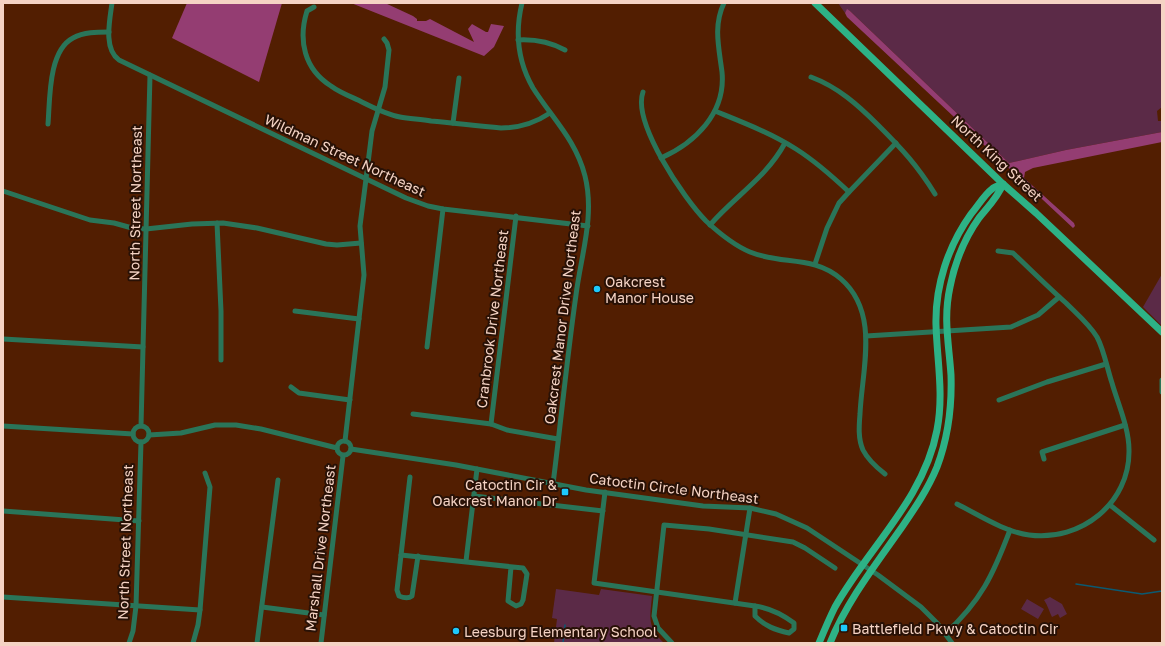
<svg xmlns="http://www.w3.org/2000/svg" width="1165" height="646" font-family="'Golos Text',sans-serif">
<style>
.green{fill:#5b2a47}
.forest{fill:#943d72}
.lines{fill:none;stroke-linecap:round;stroke-linejoin:round}
.stream{stroke:#0b5a72;stroke-width:1.5}
.minor{stroke:#2a7559;stroke-width:5}
.major{stroke:#2db286;stroke-width:7}
.poi-dot{fill:#1dc9fc;stroke:#281106;stroke-width:1.5}
.labels{text-anchor:middle;dominant-baseline:central;stroke-width:4;stroke-linejoin:round;paint-order:stroke}
.street-label{font-size:14px;fill:#f5d3c4;stroke:#281106}
.poi-label{font-size:14px;fill:#f5d3c4;stroke:#281106;text-anchor:start}
</style>
<rect width="100%" height="100%" fill="#521e01"/>
<!-- green -->
<g class="green">
<polygon points="838,3 1162,3 1162,107 1157,111 1158,121 1162,121 1162,132 1066,150 1009,163 850,11 847,10 845,13"/>
<polygon points="1162,274 1162,326 1143,307"/>
<path d="M556,589L599,595L601,589L652,596C650,618 647,627 664,643H554L557,619L552,618Z"/>
<path d="M1050,597L1062,604L1067,614L1060,618L1058,614L1052,617C1049,611 1048,606 1044,600Z"/>
<polygon points="1027,599 1044,609 1038,619 1021,609"/>
</g>
<!-- forest -->
<g class="forest">
<polygon points="187,3 282,3 259,82 172,38"/>
<polygon points="351,3 385,3 413,16 417,19 417,21 426,21 430,19 474,42 468,29 472,24 486,32 488,32 491,24 504,26 494,47 484,56"/>
<polygon points="847,9 850,11 1009,163 1066,150 1162,132 1162,142 1033,168 1025,172 1024,178 1074,223 1075,226 1073,228 847,17 845,13"/>
</g>
<g class="lines">
<!-- stream -->
<g class="stream">
<polyline points="1076,584 1142,594 1162,591"/>
<polyline points="563,643 565,625"/>
</g>
<!-- minor -->
<g class="minor">
<path d="M112,3C110,19 103,49 119,60L406,198L428,206L443,209L588,226"/>
<path d="M522,3C515,32 518,62 533,88C552,118 576,140 585,176C595,216 581,255 576,295C567,358 561,421 553,484"/>
<path d="M314,7L307,11C298,40 304,69 331,86C339,92 349,96 358,100C372,107 385,114 400,117C410,119 421,119 431,121C454,123 477,126 501,128C519,128 535,123 550,113"/>
<path d="M518,40C536,39 550,42 565,50"/>
<path d="M811,77C838,87 858,105 878,125C902,149 917,165 935,194"/>
<path d="M643,92C632,122 684,199 706,221C719,233 733,245 750,252C781,265 814,255 841,279C880,313 862,369 860,414C859,426 858,439 863,450C868,460 876,467 885,474"/>
<path d="M715,111C742,122 771,133 796,149C815,161 832,176 849,192"/>
<polyline points="453,123 459,78"/>
<path d="M48,124C50,100 48,51 73,38C84,32 97,32 109,32"/>
<path d="M661,158C695,143 726,113 722,72C719,48 713,26 724,3"/>
<polyline points="3,191 90,220 114,223 132,228 146,229 192,224 223,223 257,228 326,244 337,245 361,243"/>
<polyline points="217,223 221,311 221,360"/>
<path d="M710,225C735,196 766,178 785,143"/>
<polyline points="815,264 827,228 839,203 849,192 896,143"/>
<polyline points="295,311 359,319"/>
<polyline points="866,336 1011,327 1038,315 1059,297"/>
<polyline points="3,339 143,347"/>
<polyline points="427,347 443,209"/>
<polyline points="1162,380 1162,392"/>
<polyline points="291,387 299,393 350,400"/>
<polyline points="999,400 1047,382 1106,364"/>
<polyline points="413,414 491,424 507,430 558,439"/>
<polyline points="491,424 516,216"/>
<polyline points="3,426 133,434"/>
<polyline points="141,426 150,75"/>
<circle cx="141" cy="434" r="8"/>
<polyline points="149,435 181,433 215,425 236,425 261,429 337,448"/>
<circle cx="344" cy="448" r="7"/>
<polyline points="345,441 364,275 360,226 366,179 372,131 385,87 389,50 387,43 384,39"/>
<polyline points="351,449 456,465 586,490 703,506 750,508 776,514 807,528 878,575 921,607 937,623 952,643"/>
<polyline points="1044,459 1042,452 1125,425"/>
<path d="M410,477L397,590L399,596C404,598 408,599 412,596L418,556"/>
<polyline points="605,492 594,583 755,606"/>
<polyline points="474,496 603,511"/>
<path d="M957,504C979,515 1005,532 1029,535C1081,542 1130,503 1129,450C1129,428 1118,404 1112,383C1107,368 1104,350 1097,337C1089,324 1077,314 1066,303C1048,287 1031,270 1013,253L998,251"/>
<polyline points="1110,505 1154,540"/>
<polyline points="3,511 139,521"/>
<polyline points="401,555 523,568 527,574 523,600 521,604 516,606 508,601 511,567"/>
<polyline points="466,561 477,469"/>
<polyline points="3,597 200,610"/>
<polyline points="735,603 750,508"/>
<path d="M755,606C770,608 782,614 794,623V629L789,633C775,630 765,626 755,616Z"/>
<polyline points="262,607 324,615"/>
<path d="M945,634C981,601 993,575 1010,530"/>
<polyline points="129,643 133,631 136,606 141,442"/>
<polyline points="193,643 198,625 200,610 210,487 205,473"/>
<polyline points="257,643 278,480"/>
<polyline points="321,643 343,456"/>
<polyline points="672,643 658,628 654,616 664,525 709,529 793,542 805,548 835,568"/>
</g>
<!-- major -->
<g class="major">
<polyline points="815,3 1003,184 1036,213 1162,332"/>
<path d="M819,643C824,631 829,619 835,607C868,548 924,499 937,430C944,394 937,360 936,325C935,286 948,246 971,214C978,206 984,195 992,189C995,186 1000,185 1003,184"/>
<path d="M830,643C847,601 876,564 902,527C915,508 928,489 937,467C948,438 952,406 951,375C949,344 943,319 950,287C955,262 964,239 979,218C988,207 998,197 1003,184"/>
</g>
</g>
<!-- markers -->
<g class="poi-dot">
<circle cx="597" cy="289" r="4"/>
<rect x="561" y="488" width="8" height="8" rx="2"/>
<rect x="840" y="624" width="8" height="8" rx="2"/>
<circle cx="456" cy="631" r="4"/>
</g>
<g class="labels">
<!-- street labels -->
<g class="street-label">
<text transform="translate(345 155) rotate(25)">Wildman Street Northeast</text>
<text transform="translate(997 158) rotate(43)">North King Street</text>
<text transform="translate(135 203) rotate(-89)">North Street Northeast</text>
<text transform="translate(562 317) rotate(-83)">Oakcrest Manor Drive Northeast</text>
<text transform="translate(492 319) rotate(-83)">Cranbrook Drive Northeast</text>
<text transform="translate(674 488) rotate(7)">Catoctin Circle Northeast</text>
<text transform="translate(125 542) rotate(-88)">North Street Northeast</text>
<text transform="translate(320 548) rotate(-83)">Marshall Drive Northeast</text>
</g>
<!-- poi labels -->
<g class="poi-label">
<text x="605" y="281">Oakcrest<tspan x="605" dy="16">Manor House</tspan></text>
<text x="557" y="484" text-anchor="end">Catoctin Cir &amp;<tspan x="557" dy="16">Oakcrest Manor Dr</tspan></text>
<text x="852" y="628">Battlefield Pkwy &amp; Catoctin Cir</text>
<text x="464" y="631">Leesburg Elementary School</text>
</g>
</g>
<!-- border -->
<rect width="1165" height="646" fill="none" stroke="#f5d3c4" stroke-width="8"/>
</svg>
